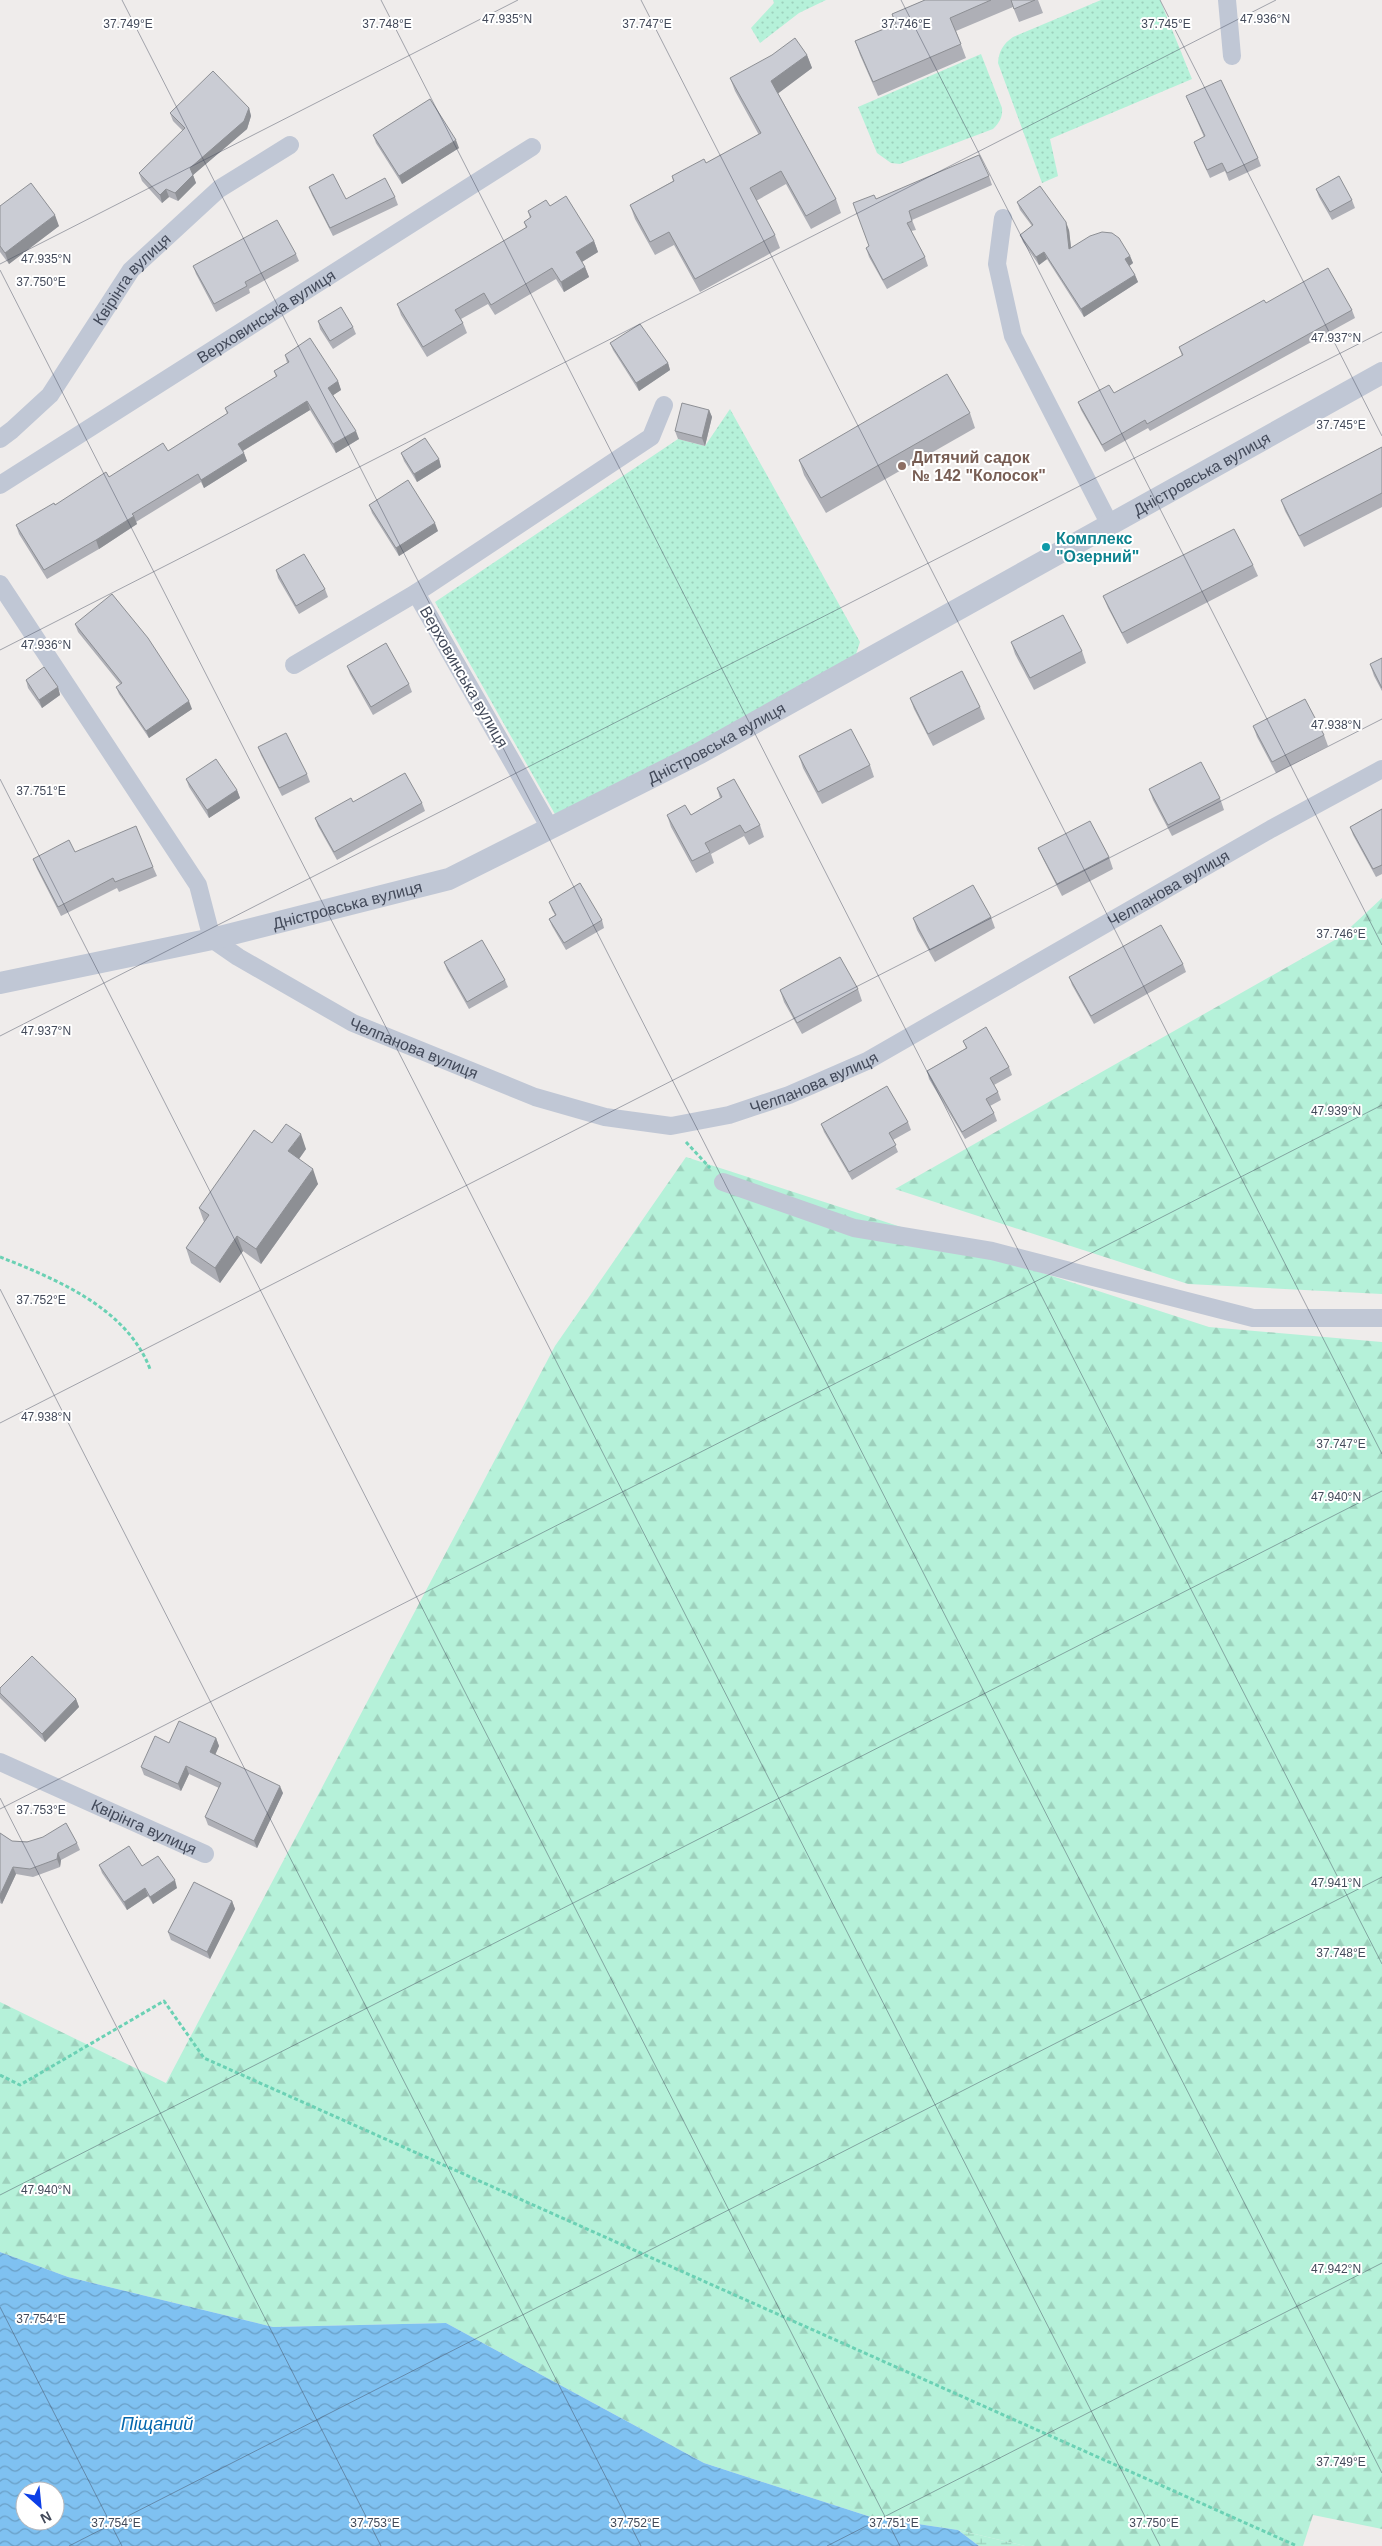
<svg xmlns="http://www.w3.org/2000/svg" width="1382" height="2546" font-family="Arial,sans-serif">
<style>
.grass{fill:url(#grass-dots)}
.forest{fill:url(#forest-firs)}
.wetland{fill:url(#wetland-marsh)}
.water{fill:url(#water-waves);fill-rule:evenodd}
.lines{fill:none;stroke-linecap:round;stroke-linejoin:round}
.path{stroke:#6bd1b4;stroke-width:3;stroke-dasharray:4 2.5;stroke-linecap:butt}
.minor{stroke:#c0c7d5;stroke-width:18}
.tertiary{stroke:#c0c7d5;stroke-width:22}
.wall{fill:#aeafb6}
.shaded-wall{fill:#8d8f94}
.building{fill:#caccd4;stroke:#8d8f94}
.ticks{fill:none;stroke:#434a5a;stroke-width:1;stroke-opacity:0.45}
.education-dot{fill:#8d6e63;stroke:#fff;stroke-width:2}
.culture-dot{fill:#0f9aa8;stroke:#fff;stroke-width:2}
.labels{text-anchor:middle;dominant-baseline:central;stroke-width:4;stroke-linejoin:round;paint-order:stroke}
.street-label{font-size:16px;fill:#434a5a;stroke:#fff}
.education-label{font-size:16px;font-weight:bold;fill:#785e54;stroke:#fff;text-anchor:start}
.culture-label{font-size:16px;font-weight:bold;fill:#0d838f;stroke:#fff;text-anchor:start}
.water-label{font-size:18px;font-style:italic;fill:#0366ad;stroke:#fff}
.ticks-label{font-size:12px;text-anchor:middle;fill:#434a5a;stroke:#fff;stroke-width:4;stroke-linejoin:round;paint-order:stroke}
</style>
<defs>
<pattern id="grass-dots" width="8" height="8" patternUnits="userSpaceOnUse" patternTransform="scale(1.25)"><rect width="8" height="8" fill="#b5f1d9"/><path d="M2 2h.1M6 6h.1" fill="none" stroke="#9dd0bc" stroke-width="1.8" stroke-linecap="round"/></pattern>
<pattern id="forest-firs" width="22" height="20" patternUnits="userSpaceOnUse" patternTransform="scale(1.25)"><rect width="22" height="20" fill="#b5f1d9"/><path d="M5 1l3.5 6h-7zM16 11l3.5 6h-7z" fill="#9dd0bc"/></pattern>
<pattern id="wetland-marsh" width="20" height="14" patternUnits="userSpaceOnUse" patternTransform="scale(1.25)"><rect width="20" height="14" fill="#b5f1d9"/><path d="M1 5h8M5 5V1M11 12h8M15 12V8" fill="none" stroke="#9dd0bc"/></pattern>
<pattern id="water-waves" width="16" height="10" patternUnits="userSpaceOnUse" patternTransform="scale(1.25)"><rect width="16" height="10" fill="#7fc1f1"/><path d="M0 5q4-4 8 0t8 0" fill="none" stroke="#6a9fc6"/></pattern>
</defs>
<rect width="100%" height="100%" fill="#efeceb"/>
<!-- grass -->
<g class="grass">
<polygon points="773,0 826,0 799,13 760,43 751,28 774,3"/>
<path d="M1101,0H1160L1192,79L1050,139L1058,176L1042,183L998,63C999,51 1003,44 1013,37Z"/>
<path d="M981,54L1002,108C1003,117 999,123 993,129L900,164L891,163L877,153L858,107Z"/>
<polygon points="730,409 860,642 856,654 695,746 556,816 435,602 678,439 705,446"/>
</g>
<!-- forest -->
<g class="forest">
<polygon points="1382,898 1382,1294 1188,1284 895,1189 1340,937"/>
<polygon points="686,1157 1209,1327 1382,1342 1382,2529 1313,2515 1303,2546 1025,2546 958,2530 871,2517 704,2463 446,2323 273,2327 68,2277 0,2252 0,2002 166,2083 555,1346"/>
</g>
<!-- wetland -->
<polygon class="wetland" points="958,2530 1025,2546 979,2546"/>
<!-- water -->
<path class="water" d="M0,2252L68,2277L273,2327L446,2323L704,2463L871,2517L958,2530L979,2546H0ZM25,2491H55V2521H25Z"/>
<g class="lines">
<!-- path -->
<g class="path">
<polyline points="686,1142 710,1168"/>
<path d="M0,1257C56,1279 127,1308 150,1369"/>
<polyline points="0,2075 20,2085 164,2001 204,2058 1297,2546"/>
</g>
<!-- minor -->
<g class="minor">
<polyline points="1227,0 1232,56"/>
<polyline points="1003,218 997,264 1013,336 1110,525"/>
<path id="s1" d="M0,439L12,430L50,395L131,270L219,189L290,145"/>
<path id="s2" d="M0,485L532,147"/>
<path id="s3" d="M0,584L198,885L212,939L238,957L353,1023L535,1097L605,1117L671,1126L729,1115L789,1095L867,1061L1271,829L1382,769"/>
<polyline points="294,665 416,593"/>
<polyline points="550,828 416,593 651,437 664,405"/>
<polyline points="723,1182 854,1228 992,1251 1253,1318 1382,1318"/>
<path id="s4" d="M0,1762L205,1854"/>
</g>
<!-- tertiary -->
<path class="tertiary" id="s5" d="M0,983L212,939L449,879L700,753L1382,373"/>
</g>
<!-- wall -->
<g class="wall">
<polygon points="925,0 1038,0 1043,13 1019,22 1013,7 956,31 966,58 878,96 860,55 855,41 895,24 892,14"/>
<polygon points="807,55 812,68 778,93 836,199 841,213 811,229 786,184 756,201 775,235 780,248 700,292 674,245 655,255 635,219 630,205 673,181 672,176 706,163 759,135 735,91 730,78"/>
<polygon points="1186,96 1258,158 1261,166 1229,181 1225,171 1210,178 1197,150 1194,142 1204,137"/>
<polygon points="249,108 251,116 247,129 193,175 196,183 178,201 169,197 162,203 142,181 139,173 183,131 173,121 170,113"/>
<polygon points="373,135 459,148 402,184 376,143"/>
<polygon points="989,176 992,185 912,220 916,230 911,231 925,257 928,266 887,289 869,257 866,248 869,246 876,199"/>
<polygon points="309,187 346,199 395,197 398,205 333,236 312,195"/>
<polygon points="1316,189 1352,200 1355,208 1332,220 1319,197"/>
<polygon points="1017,202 1069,230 1071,248 1130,256 1133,263 1129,266 1135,275 1138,282 1084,317 1047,259 1039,265 1023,242 1020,235 1032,226 1020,210"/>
<polygon points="0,206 59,226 9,264 0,252"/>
<polygon points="550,206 594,241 598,252 582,262 585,267 589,277 564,292 556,279 495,315 488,304 461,319 463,323 467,333 427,357 401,315 397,304 526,228 524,222 530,218 528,211"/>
<polygon points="296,254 299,261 249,289 250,293 216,312 196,274 193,266"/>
<polygon points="1266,303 1352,310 1355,318 1150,431 1148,428 1105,452 1081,410 1078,402 1114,393 1182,356 1179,347"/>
<polygon points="318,321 353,327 356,334 333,349 320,329"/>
<polygon points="610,343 668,363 670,370 639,391 613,350"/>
<polygon points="285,355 338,381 341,390 333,395 359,439 336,453 310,410 243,451 247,461 204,488 201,482 136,522 137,524 99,549 47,579 19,534 16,525 109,477 168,451 227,414 225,408 276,377 274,371 287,363"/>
<polygon points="709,410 712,417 705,446 678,439 675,431"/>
<polygon points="970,413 975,428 826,513 804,475 799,460"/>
<polygon points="1382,447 1382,507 1304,547 1285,511 1281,500"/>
<polygon points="401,453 439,459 441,467 417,482 404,461"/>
<polygon points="369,505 438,531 399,556 372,513"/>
<polygon points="1253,565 1258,576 1127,644 1108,608 1103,596"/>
<polygon points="276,570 325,589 328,597 299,614 278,578"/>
<polygon points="75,624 192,709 149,738 119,694 116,687 120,684 78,632"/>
<polygon points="1011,642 1082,651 1086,663 1034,690 1015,654"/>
<polygon points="1382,658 1382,691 1374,676 1370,664"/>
<polygon points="347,666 409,684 412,692 373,715 350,674"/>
<polygon points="26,680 58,687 60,695 42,708 28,688"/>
<polygon points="910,698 980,707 985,719 933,746 914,709"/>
<polygon points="1253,726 1324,735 1328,746 1276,773 1257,737"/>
<polygon points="258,747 307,774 310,782 282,796 261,755"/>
<polygon points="799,756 870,765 874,777 822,804 803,768"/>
<polygon points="186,779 237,790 240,798 209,818 189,787"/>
<polygon points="717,788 760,825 764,837 749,845 744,836 711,854 714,863 696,873 671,827 667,815 691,815 720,798"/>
<polygon points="1149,789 1220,798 1224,810 1172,836 1153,800"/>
<polygon points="422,803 425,811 337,860 318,826 315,818"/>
<polygon points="1382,809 1382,874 1376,877 1353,835 1350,827"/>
<polygon points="1038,848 1109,857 1113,869 1062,896 1043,859"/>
<polygon points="75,852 153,867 157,876 119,892 117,888 61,916 37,869 33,859"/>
<polygon points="549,902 602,920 604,928 566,950 552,926 549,919 555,915 552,910"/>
<polygon points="991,917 995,928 935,962 917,930 913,918"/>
<polygon points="444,962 505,980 508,987 469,1009 447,970"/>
<polygon points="1183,964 1186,972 1094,1024 1072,985 1069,977"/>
<polygon points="858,989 862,1001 802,1034 784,1002 780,990"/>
<polygon points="963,1041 1009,1067 1012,1075 994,1085 998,1092 1001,1100 990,1106 994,1113 997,1121 965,1139 929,1079 927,1071 966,1048"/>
<polygon points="908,1122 911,1130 893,1140 898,1152 852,1180 824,1132 821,1124"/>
<polygon points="272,1143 306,1149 299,1159 318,1184 261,1264 243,1251 220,1283 191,1263 186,1248 204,1222 199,1208"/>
<polygon points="0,1688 76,1699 79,1707 45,1742 0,1698"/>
<polygon points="216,1738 219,1746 215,1754 283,1793 257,1848 208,1825 205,1817 219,1788 189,1774 181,1791 144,1775 141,1767 169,1743"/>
<polygon points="0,1833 12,1841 77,1843 80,1850 61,1860 60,1867 33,1877 16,1874 2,1904 0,1903"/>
<polygon points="99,1865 177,1888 153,1904 148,1896 127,1910 102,1873"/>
<polygon points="232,1901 235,1909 210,1959 171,1940 168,1932"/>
</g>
<!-- shaded-wall -->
<g class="shaded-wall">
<polygon points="807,55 812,68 776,95 771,81"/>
<polygon points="249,108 251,116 247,129 193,175 196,183 178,201 175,193 190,168"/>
<polygon points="456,140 459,148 402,184 399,176"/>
<polygon points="166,189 169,197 162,203 160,195"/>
<polygon points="55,215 59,226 9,264 5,253"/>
<polygon points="1066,222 1069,230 1072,256 1069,249"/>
<polygon points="594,241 598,252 580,263 576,252"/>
<polygon points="1044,252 1047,259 1039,265 1036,257"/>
<polygon points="1130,256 1133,263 1128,267 1125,259"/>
<polygon points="585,267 589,277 564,292 561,282"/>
<polygon points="1135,275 1138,282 1084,317 1081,309"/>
<polygon points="668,363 670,370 639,391 636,383"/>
<polygon points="338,381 341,390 332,396 328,388"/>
<polygon points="307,401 310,410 241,452 238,444"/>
<polygon points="709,410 712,417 705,446 702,438"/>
<polygon points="356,431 359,439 336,453 333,444"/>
<polygon points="244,453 247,461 204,488 201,480"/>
<polygon points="439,459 441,467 417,482 414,474"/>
<polygon points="134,516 137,524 99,549 96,540"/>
<polygon points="435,523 438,531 399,556 396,548"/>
<polygon points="58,687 60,695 42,708 39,700"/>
<polygon points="189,701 192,709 149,738 146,731"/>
<polygon points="237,790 240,798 209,818 207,810"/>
<polygon points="301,1134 306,1149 294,1166 288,1151"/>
<polygon points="313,1169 318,1184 261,1264 256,1249"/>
<polygon points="237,1236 243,1251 220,1283 215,1268"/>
<polygon points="76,1699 79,1707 45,1742 42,1734"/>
<polygon points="216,1738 219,1746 213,1760 210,1752"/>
<polygon points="186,1766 189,1774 181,1791 178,1784"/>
<polygon points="280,1786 283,1793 257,1848 254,1841"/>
<polygon points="58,1853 61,1860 60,1867 57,1859"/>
<polygon points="13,1867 16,1874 2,1904 0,1898 0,1895"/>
<polygon points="175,1880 177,1888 153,1904 150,1897"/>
<polygon points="145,1888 148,1896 127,1910 124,1902"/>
<polygon points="232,1901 235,1909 210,1959 207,1952"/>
</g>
<!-- building -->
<g class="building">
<polygon points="925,0 991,0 950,18 961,44 873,82 855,41 896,24 892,14"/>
<polygon points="1011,0 1035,0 1014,9"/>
<polygon points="795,38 807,55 771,81 836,199 806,216 781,171 750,188 775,235 695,279 669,232 650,242 630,205 674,181 672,176 704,159 706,163 761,133 730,78 772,55"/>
<polygon points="213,71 249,108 244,121 190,168 193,175 175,193 166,189 160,195 139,173 185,128 170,113"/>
<polygon points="1221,80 1258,158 1227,173 1222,163 1207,170 1194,142 1205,136 1186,96"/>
<polygon points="430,99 456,140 399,176 373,135"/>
<polygon points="979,155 989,176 909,211 912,221 907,223 925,257 883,280 866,248 869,246 853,203 874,195 876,199"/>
<polygon points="333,174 346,199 385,178 395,197 330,228 309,187"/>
<polygon points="1339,176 1352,200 1330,212 1316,189"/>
<polygon points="31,183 55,215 5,253 0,246 0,206"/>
<polygon points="1040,186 1066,222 1069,249 1090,236 1102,232 1112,233 1119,238 1130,256 1125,259 1135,275 1081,309 1044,252 1036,257 1020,235 1033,225 1017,202"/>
<polygon points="566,196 594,241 576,252 585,267 561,282 552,268 491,305 484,293 455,310 463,323 423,347 397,304 527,227 524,222 531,217 528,211 546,200 550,206"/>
<polygon points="277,220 296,254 245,282 247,286 214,304 193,266"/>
<polygon points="1328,268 1352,310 1147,424 1145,420 1102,445 1078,402 1109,385 1114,393 1183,355 1179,347 1264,300 1266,303"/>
<polygon points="341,307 353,327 330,341 318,321"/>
<polygon points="640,324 668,363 636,383 610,343"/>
<polygon points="310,338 338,381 328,388 356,431 333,444 307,401 238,444 244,453 201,480 198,474 132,514 134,516 96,540 44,570 16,525 54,503 55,505 106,472 109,477 163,443 168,451 228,413 225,408 277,376 274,371 289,362 285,355"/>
<polygon points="947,374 970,413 821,498 799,460"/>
<polygon points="682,403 709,410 702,438 675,431"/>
<polygon points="425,438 439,459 414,474 401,453"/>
<polygon points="1382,447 1382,493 1299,536 1281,500"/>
<polygon points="408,480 435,523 396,548 369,505"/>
<polygon points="1234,529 1253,565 1122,633 1103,596"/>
<polygon points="304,554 325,589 296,606 276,570"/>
<polygon points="112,594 148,638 189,701 146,731 116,687 122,683 75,624"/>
<polygon points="1063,615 1082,651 1030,678 1011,642"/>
<polygon points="386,643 409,684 371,707 347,666"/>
<polygon points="1382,658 1382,688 1370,664"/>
<polygon points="44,667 58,687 39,700 26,680"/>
<polygon points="962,671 980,707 928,734 910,698"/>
<polygon points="1305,699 1324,735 1272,762 1253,726"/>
<polygon points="851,729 870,765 818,792 799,756"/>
<polygon points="286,733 307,774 279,788 258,747"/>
<polygon points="216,759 237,790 207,810 186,779"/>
<polygon points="1201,762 1220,798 1168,825 1149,789"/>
<polygon points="405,773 422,803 334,852 315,818 351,798 353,802"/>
<polygon points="734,779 760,825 745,833 740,825 705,843 710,852 692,861 667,815 685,805 691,815 722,797 717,788"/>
<polygon points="1382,809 1382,865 1373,869 1350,827"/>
<polygon points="1090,821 1109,857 1057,884 1038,848"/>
<polygon points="136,826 153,867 115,882 113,878 58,907 33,859 69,840 75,852"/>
<polygon points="580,883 602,920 564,943 549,919 556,915 549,902"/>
<polygon points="973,885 991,917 930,950 913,918"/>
<polygon points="1161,925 1183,964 1091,1016 1069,977"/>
<polygon points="482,940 505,980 467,1002 444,962"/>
<polygon points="840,957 858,989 797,1023 780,990"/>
<polygon points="986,1027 1009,1067 990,1078 998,1092 986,1099 994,1113 962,1132 927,1071 967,1048 963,1041"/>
<polygon points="887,1086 908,1122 889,1133 896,1145 849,1172 821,1124"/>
<polygon points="286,1124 301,1134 288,1151 313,1169 256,1249 237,1236 215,1268 186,1248 209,1215 199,1208 254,1130 272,1143"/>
<polygon points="32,1656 76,1699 42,1734 0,1693 0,1688"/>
<polygon points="179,1721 216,1738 210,1752 280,1786 254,1841 205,1817 221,1783 186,1766 178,1784 141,1767 155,1736 169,1743"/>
<polygon points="66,1823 77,1843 58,1853 57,1859 30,1869 13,1867 0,1895 0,1833 12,1841 27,1842 43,1837"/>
<polygon points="129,1846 142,1866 158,1856 175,1880 150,1897 145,1888 124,1902 99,1865"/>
<polygon points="194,1882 232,1901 207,1952 168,1932"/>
</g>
<!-- ticks -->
<path class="ticks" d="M122,0L1382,2473M381,0L1382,1964M641,0L1382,1454M901,0L1382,945M1160,0L1382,436M0,264L518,0M0,270L1160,2546M0,650L1276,0M0,779L900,2546M0,1036L1382,332M0,1289L641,2546M0,1423L1382,719M0,1798L381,2546M0,1809L1382,1105M0,2195L1382,1491M0,2307L122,2546M69,2546L1382,1877M827,2546L1382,2263"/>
<!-- markers -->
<circle class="education-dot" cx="902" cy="466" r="5"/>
<circle class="culture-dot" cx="1046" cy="547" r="5"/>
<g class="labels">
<!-- street labels -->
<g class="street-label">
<text stroke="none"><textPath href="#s1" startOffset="209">Квірінга вулиця</textPath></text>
<text stroke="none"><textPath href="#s2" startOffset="315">Верховинська вулиця</textPath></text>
<text stroke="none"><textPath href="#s5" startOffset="1316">Дністровська вулиця</textPath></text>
<text transform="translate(464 677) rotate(60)">Верховинська вулиця</text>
<text stroke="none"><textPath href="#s5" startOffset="761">Дністровська вулиця</textPath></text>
<text stroke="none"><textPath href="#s3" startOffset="1471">Челпанова вулиця</textPath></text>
<text stroke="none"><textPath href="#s5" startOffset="356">Дністровська вулиця</textPath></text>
<text stroke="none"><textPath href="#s3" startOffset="646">Челпанова вулиця</textPath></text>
<text stroke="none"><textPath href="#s3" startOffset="1066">Челпанова вулиця</textPath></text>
<text stroke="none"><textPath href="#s4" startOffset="158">Квірінга вулиця</textPath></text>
</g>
<!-- education labels -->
<g class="education-label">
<text x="912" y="457">Дитячий садок<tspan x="912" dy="18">№ 142 "Колосок"</tspan></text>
</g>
<!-- culture labels -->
<g class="culture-label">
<text x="1056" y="538">Комплекс<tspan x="1056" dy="18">"Озерний"</tspan></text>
</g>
<!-- water labels -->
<g class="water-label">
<text x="157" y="2424">Піщаний</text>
</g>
</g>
<g class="ticks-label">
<text x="507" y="23">47.935°N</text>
<text x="1265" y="23">47.936°N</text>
<text x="128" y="28">37.749°E</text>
<text x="387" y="28">37.748°E</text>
<text x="647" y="28">37.747°E</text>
<text x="906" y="28">37.746°E</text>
<text x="1166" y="28">37.745°E</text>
<text x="46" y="263">47.935°N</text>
<text x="41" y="286">37.750°E</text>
<text x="1336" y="342">47.937°N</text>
<text x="1341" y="429">37.745°E</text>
<text x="46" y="649">47.936°N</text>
<text x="1336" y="729">47.938°N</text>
<text x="41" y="795">37.751°E</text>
<text x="1341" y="938">37.746°E</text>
<text x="46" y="1035">47.937°N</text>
<text x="1336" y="1115">47.939°N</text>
<text x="41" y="1304">37.752°E</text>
<text x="46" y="1421">47.938°N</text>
<text x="1341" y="1448">37.747°E</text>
<text x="1336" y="1501">47.940°N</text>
<text x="41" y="1814">37.753°E</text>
<text x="1336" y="1887">47.941°N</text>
<text x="1341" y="1957">37.748°E</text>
<text x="46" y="2194">47.940°N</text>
<text x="1336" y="2273">47.942°N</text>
<text x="41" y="2323">37.754°E</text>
<text x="1341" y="2466">37.749°E</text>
<text x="116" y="2527">37.754°E</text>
<text x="375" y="2527">37.753°E</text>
<text x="635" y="2527">37.752°E</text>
<text x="894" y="2527">37.751°E</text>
<text x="1154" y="2527">37.750°E</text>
</g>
<!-- north arrow -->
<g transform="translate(40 2506) rotate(153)"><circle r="24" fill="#ffffff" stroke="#b4b7bd"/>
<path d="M0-4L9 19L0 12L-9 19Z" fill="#0c3ee7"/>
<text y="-8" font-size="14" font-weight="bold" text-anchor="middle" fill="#434a5a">N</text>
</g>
</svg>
